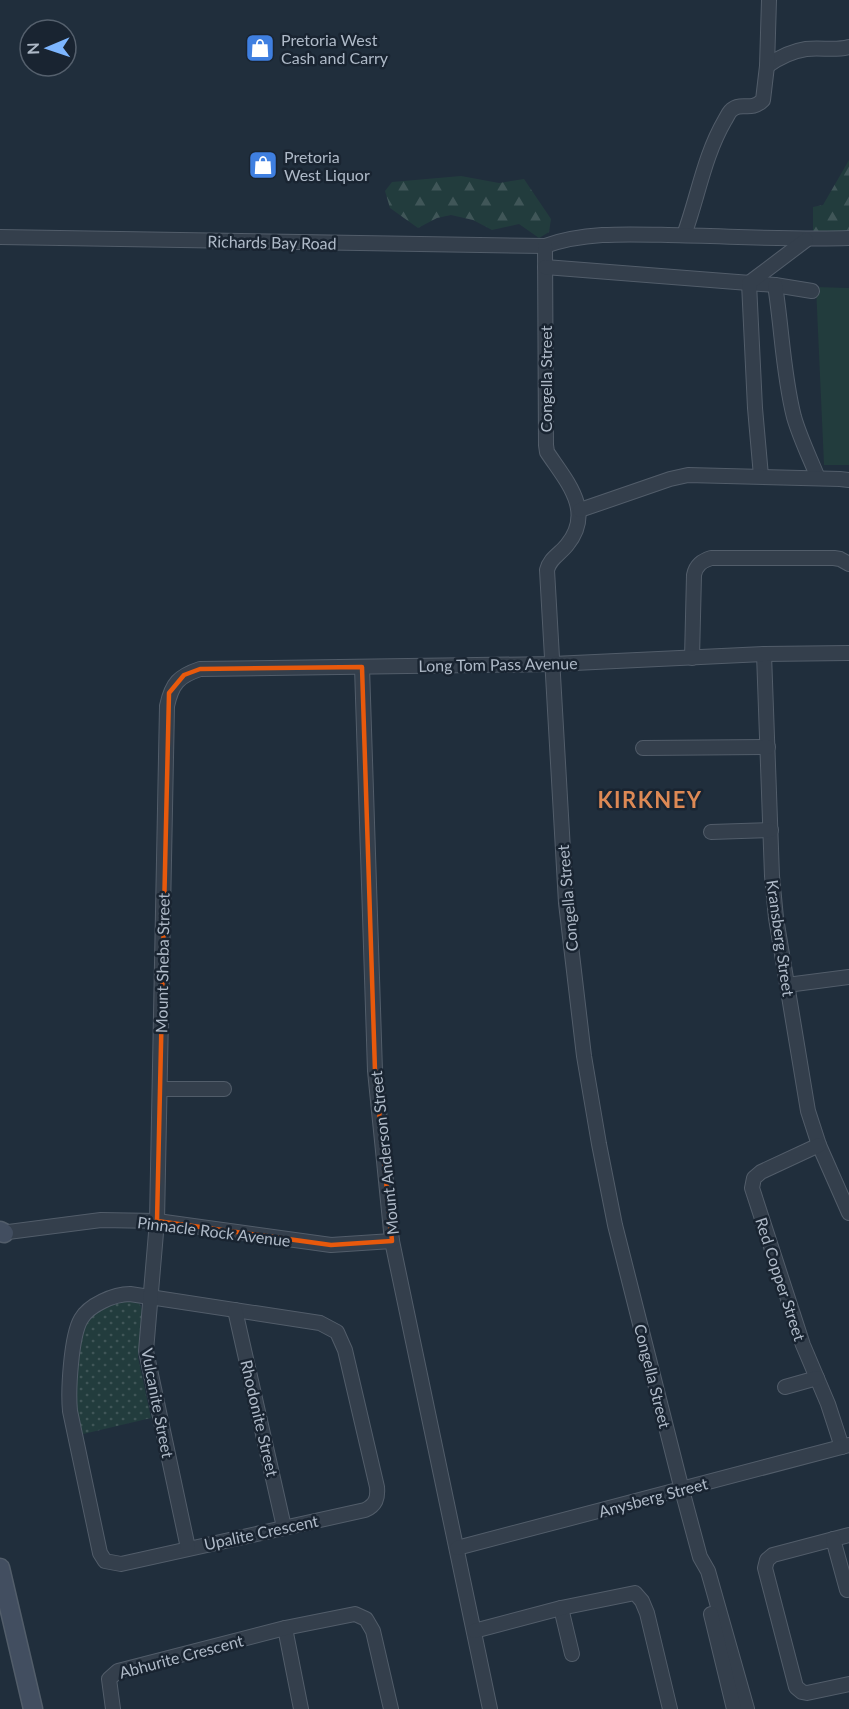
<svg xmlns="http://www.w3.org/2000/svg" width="849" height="1709" font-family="Lato,sans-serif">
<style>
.grass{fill:#223c3d}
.forest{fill:url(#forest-firs)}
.park{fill:url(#park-dots)}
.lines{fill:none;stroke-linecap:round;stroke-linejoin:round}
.minor-casing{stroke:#525d6a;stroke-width:16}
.secondary-casing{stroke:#525d6a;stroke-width:21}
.minor{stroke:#343f4c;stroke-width:14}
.secondary{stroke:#424e60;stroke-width:18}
.marked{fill:none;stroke:#e8590c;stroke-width:4.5;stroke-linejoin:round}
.labels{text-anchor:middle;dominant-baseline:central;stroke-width:5;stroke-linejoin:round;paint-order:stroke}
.poi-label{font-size:16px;fill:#afbac8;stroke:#192431;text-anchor:start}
.street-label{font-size:16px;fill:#afbac8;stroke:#192431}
.district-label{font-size:22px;font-weight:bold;letter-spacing:1.5px;fill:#dd8955;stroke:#192431}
</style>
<defs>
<pattern id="forest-firs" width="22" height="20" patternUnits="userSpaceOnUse" patternTransform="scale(1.5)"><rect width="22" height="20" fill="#223c3d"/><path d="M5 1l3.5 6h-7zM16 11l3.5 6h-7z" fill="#405658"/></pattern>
<pattern id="park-dots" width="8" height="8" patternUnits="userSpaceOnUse" patternTransform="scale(1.5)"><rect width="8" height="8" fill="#223c3d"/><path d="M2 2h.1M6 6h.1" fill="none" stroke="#405658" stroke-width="1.8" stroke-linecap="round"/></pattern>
</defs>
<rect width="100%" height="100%" fill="#202e3c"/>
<!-- grass -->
<polygon class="grass" points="816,287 849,288 849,465 824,465"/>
<!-- forest -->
<g class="forest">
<polygon points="849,160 849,231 813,231 813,207 823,205"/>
<polygon points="461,176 499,183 524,179 551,219 549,232 539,238 519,224 492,230 473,220 451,215 437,218 418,228 390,208 385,191 392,182"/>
</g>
<!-- park -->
<polygon class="park" points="131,1298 139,1302 142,1310 138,1357 151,1418 79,1435 73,1393 75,1356 86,1317 107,1304"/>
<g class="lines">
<!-- minor casing -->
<g class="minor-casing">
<g id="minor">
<path d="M767,66C778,58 793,51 806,49C821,47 835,51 849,47"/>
<path d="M684,235C698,197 704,156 725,120C727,117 729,111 733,109C742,102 751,112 763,100L767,66L769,0"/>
<path d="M0,237L545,246C584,232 627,234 668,235C729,236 789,240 849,238"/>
<path d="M545,246L546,445L547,452C566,481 595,511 567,545C559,555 550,558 547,570L566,903L584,1056L599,1144L615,1225L682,1490L700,1557L708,1571L747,1709"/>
<polyline points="545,267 775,285 812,291"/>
<path d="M775,285C782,329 783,374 794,417C800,438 810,458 818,478"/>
<polyline points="761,476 755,408 749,283 806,240"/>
<polyline points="580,510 670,479 688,475 840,479 849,480"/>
<polyline points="764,654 772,876 776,918 808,1111 819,1145 849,1213"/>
<path d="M692,658L694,575C696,565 702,561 711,558H834L840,559L849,564"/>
<polyline points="362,667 375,1071 392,1241 490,1709"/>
<polyline points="643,748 768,747"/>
<polyline points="711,832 771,830"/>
<polyline points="787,985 849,977"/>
<polyline points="160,1089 224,1089"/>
<polyline points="819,1145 761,1172 754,1178 752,1188 803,1345 828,1404 842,1447"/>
<polyline points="0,1233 101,1220 157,1221 331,1245 392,1241"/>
<path d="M130,1294L320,1323L337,1332L345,1350L377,1487C378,1498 376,1505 365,1510L121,1564L105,1561L100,1553L70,1411C68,1391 71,1336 81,1319C89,1305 114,1294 130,1294Z"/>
<polyline points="235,1310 284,1527"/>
<polyline points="785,1387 817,1378"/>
<polyline points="849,1535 773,1555 767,1560 765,1568 796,1687 802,1692 807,1693 849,1684"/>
<polyline points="833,1539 847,1590"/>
<path d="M188,1548L146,1351L157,1221L167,706C172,683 179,676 200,669L553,664L764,654L849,653"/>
<polyline points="457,1548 849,1445"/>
<polyline points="561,1608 572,1654"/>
<polyline points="711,1614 734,1709"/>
<polyline points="285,1628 301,1709"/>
<polyline points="474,1631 561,1608 635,1593 642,1601 647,1613 670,1709"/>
<polyline points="113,1709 109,1679 118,1671 285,1628 355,1614 366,1619 373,1631 391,1709"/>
</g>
</g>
<!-- secondary casing -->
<g class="secondary-casing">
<g id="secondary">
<polyline points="0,1231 4,1233"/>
<polyline points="0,1568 33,1709"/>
</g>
</g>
<!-- minor -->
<use href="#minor" class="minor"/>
<!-- secondary -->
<use href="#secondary" class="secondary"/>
</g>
<!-- marked area -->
<path class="marked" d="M362,667L375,1071L392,1241L331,1245L157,1221L169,693L184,675L200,669Z"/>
<!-- icons -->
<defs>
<g id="shop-square" transform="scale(1.5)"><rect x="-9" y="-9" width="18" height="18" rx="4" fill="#3f7fe0" stroke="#192431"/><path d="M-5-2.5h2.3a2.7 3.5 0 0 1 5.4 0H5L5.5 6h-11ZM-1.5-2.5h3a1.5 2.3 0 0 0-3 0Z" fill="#fff"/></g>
</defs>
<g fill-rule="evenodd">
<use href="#shop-square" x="260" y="48"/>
<use href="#shop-square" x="263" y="165"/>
</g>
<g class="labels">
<!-- poi labels -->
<g class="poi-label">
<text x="281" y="39">Pretoria West<tspan x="281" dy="18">Cash and Carry</tspan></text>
<text x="284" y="156">Pretoria<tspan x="284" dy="18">West Liquor</tspan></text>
</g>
<!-- street labels -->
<g class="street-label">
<text transform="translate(272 242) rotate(1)">Richards Bay Road</text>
<text transform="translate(545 379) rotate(-90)">Congella Street</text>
<text transform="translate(498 664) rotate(-1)">Long Tom Pass Avenue</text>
<text transform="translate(567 898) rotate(-95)">Congella Street</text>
<text transform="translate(781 938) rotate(82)">Kransberg Street</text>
<text transform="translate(162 963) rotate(-89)">Mount Sheba Street</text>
<text transform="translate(384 1153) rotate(-96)">Mount Anderson Street</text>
<text transform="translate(214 1231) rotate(7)">Pinnacle Rock Avenue</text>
<text transform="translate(781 1279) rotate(72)">Red Copper Street</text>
<text transform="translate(653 1376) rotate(76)">Congella Street</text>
<text transform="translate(158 1403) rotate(79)">Vulcanite Street</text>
<text transform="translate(260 1418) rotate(77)">Rhodonite Street</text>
<text transform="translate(653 1497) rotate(-15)">Anysberg Street</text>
<text transform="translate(261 1532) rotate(-12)">Upalite Crescent</text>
<text transform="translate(181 1656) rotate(-15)">Abhurite Crescent</text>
</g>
<!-- district labels -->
<g class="district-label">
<text x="650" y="799">KIRKNEY</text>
</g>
</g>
<!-- north arrow -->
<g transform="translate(48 48) rotate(268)"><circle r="28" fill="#192431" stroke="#55606d" stroke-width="1.5"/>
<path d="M0-4.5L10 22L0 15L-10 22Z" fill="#7db6ff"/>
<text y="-9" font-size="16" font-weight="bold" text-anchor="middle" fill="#afbac8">N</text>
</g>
</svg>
